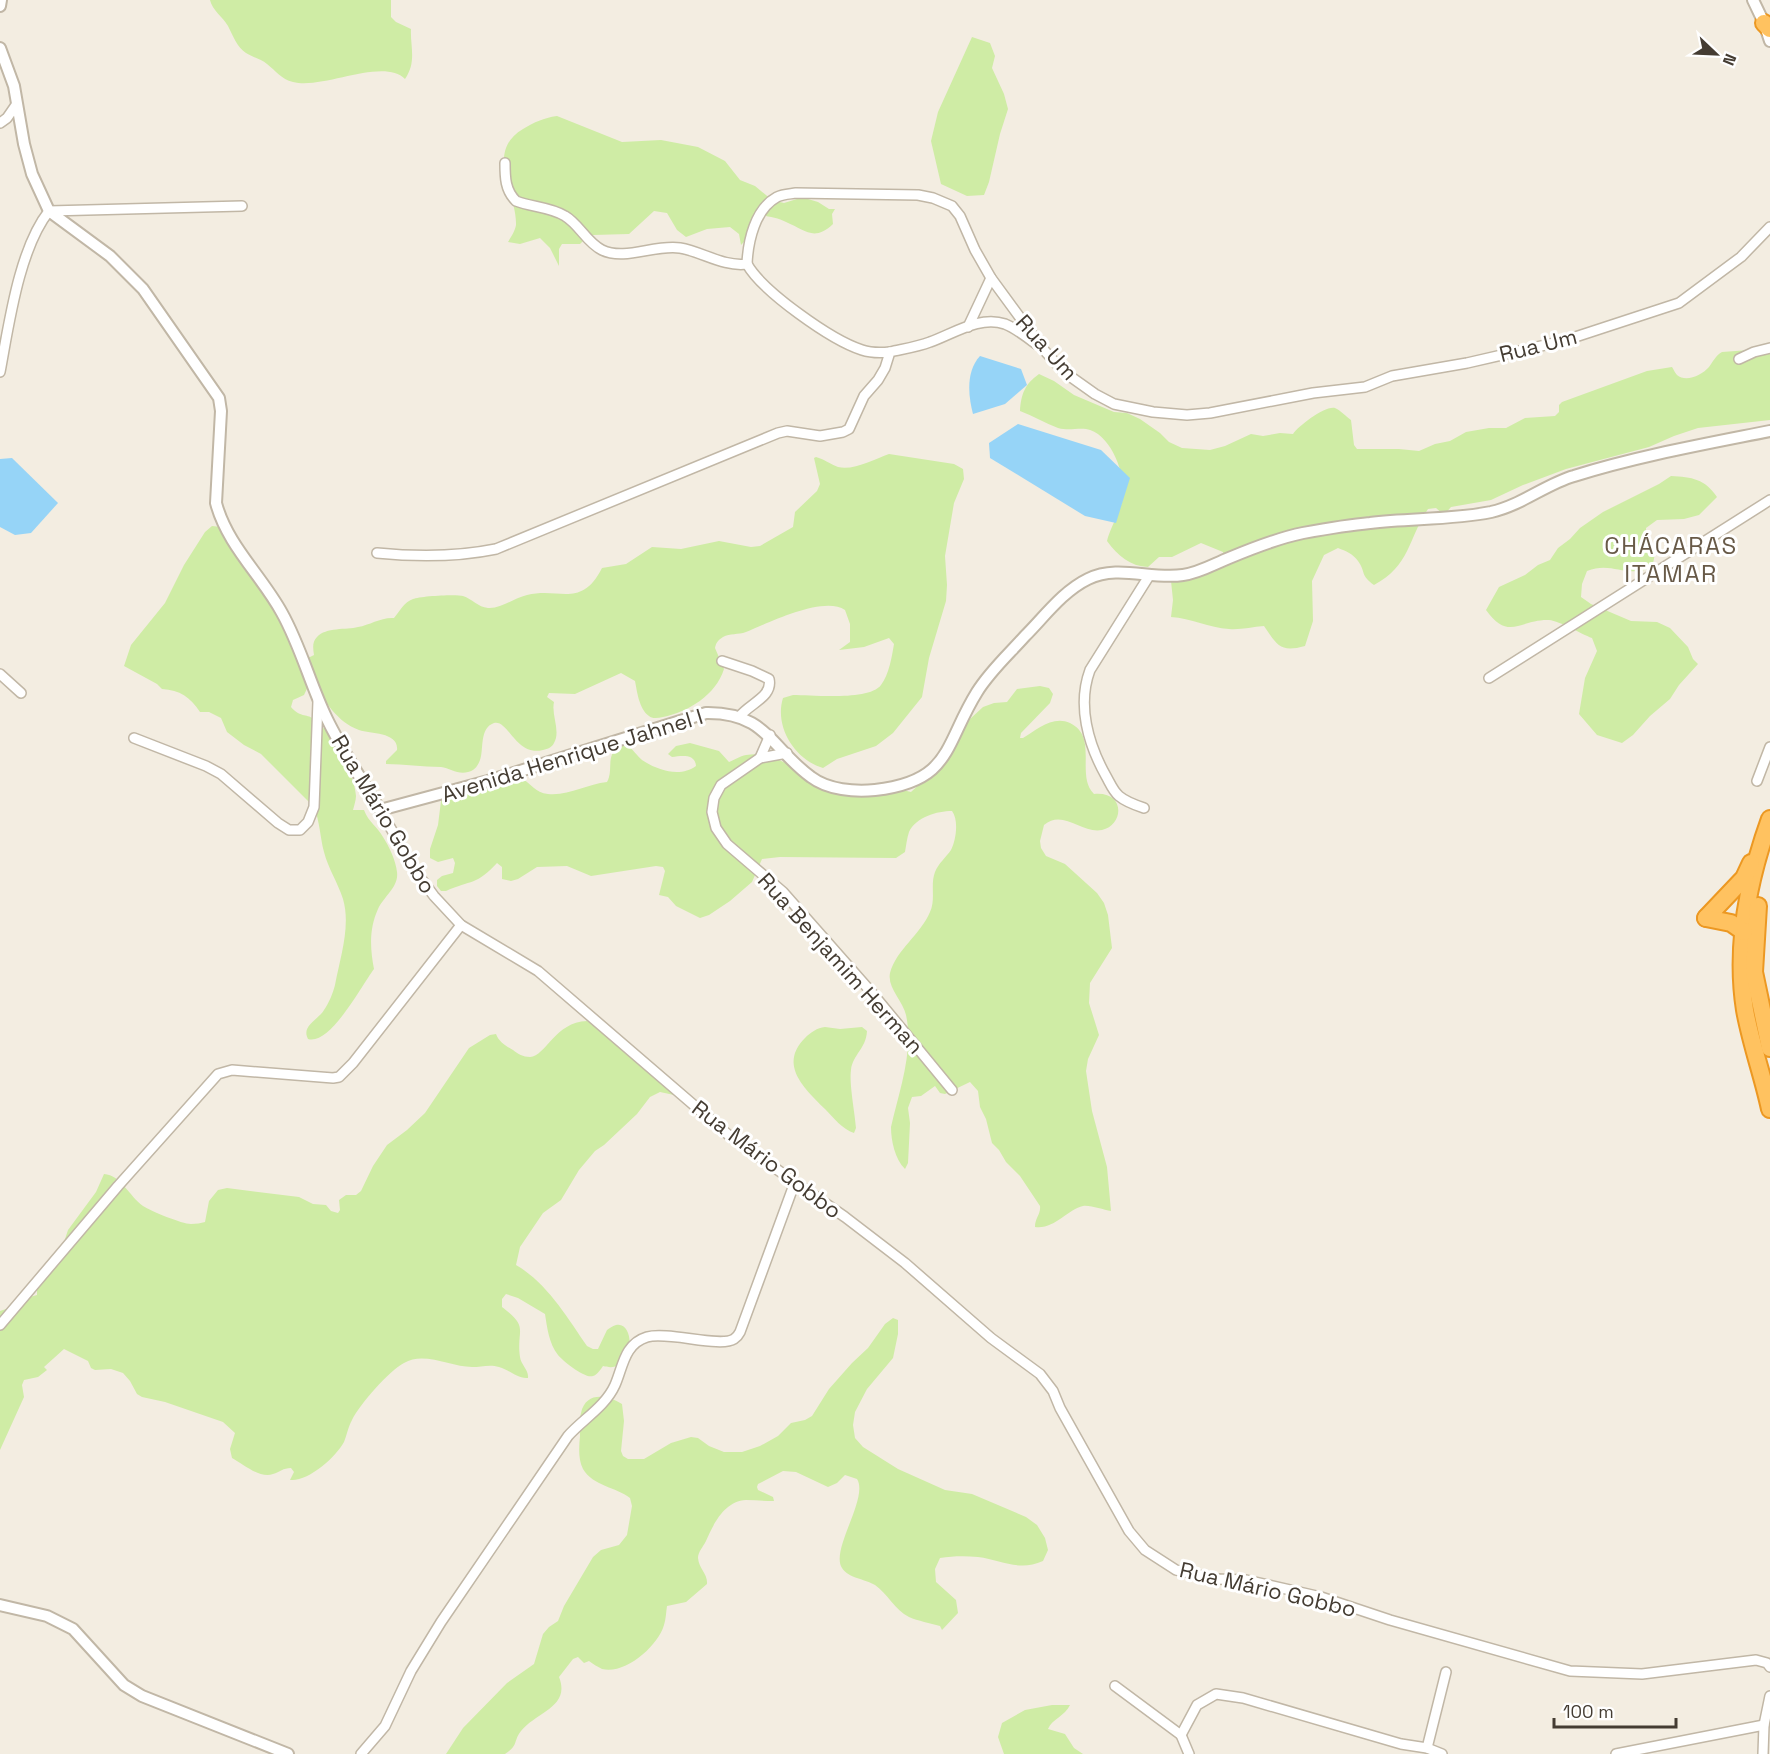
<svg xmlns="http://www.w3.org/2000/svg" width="1770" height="1754" font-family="'Space Grotesk',sans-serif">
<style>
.green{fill:#cfeca5}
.water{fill:#96d4f7}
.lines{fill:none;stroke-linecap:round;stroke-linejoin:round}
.minor-casing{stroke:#c1b7a6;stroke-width:12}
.tertiary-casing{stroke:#c1b7a6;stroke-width:14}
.motorway-casing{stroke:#ec9822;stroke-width:20}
.minor{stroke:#fff;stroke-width:9}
.tertiary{stroke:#fff;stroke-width:10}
.motorway{stroke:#ffc260;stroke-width:16}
.labels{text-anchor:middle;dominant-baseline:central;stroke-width:6;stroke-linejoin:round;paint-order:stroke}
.street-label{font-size:22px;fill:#443c32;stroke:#fff}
.neighbourhood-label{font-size:24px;letter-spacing:1.5px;fill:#685a48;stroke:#fff}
</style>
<rect width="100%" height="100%" fill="#f3ede1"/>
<!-- green -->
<g class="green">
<path d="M210,0H391V17L396,22L411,29C410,46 417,62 405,79C383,57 323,90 293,82C281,79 276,71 267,64C261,59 252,57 246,53C237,47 233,36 228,26C223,17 212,10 210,0Z"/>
<polygon points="972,37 990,43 995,56 992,68 1004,94 1008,109 1000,134 989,182 984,195 967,196 941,184 931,141 938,112"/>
<path d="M557,116L622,142L661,140L698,147L725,161L740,180L755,186L772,200L784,203L797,199H808L818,202L829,209H835L832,214L833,224C814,242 805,230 786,222C779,218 770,217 762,215L756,229L741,245L739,234L730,227L707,229L686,237L677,230L667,213L654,211L629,234L593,235L587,237L580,244H562L559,249V266L550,248L540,238L520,244L508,242C511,237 515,231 516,225C517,193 484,152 523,129C535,122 543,118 557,116Z"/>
<path d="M1763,349L1770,351V420L1698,428L1674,436L1649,447L1566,469L1523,485L1491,500L1451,507L1444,515L1436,508L1428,509C1408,539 1410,566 1374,585C1360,575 1366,572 1358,561C1353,554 1346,551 1338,548L1324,555L1312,581L1313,621L1305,646C1280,653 1277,645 1264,626C1252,627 1240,630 1229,629C1209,628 1191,618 1171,617L1173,600L1171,581L1224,556L1223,552L1201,543L1172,557H1159L1148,567C1130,566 1118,556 1107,541C1110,528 1122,508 1123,497C1126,475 1111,433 1086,429C1076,428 1069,431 1058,428C1045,423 1033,416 1020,411C1021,394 1025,384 1039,374L1054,381L1074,395L1114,412L1127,413L1140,419L1160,433L1169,442L1182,448L1210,450L1225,446L1251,434L1263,436L1280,433L1293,434C1298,426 1326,405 1335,408C1340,410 1347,417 1351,420L1354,445L1357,449H1399L1419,451L1435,444L1450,441L1466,432L1489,428H1506L1525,418L1555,416L1559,412V405L1562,402L1647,371L1672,367C1674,370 1675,373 1677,375C1686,383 1702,375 1709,367C1713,362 1715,356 1722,352Z"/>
<path d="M889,454L954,464L963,469L964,479L954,503L945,556L947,585L946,601L929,658L922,697L893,733L876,746L837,759L823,768C795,760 774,727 783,698L793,695C813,695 869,701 881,685C889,675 892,656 894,644L889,638L864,647L839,650L850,642V624L845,610C824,595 768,623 746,632C738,635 730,633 723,637C718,640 716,643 715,648L724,669C716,695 688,712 663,717C658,718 652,719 649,716C639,709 637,691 635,681L621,673L575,694L549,693L547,697L554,702C551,715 561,731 554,743C552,747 548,749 543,750C516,757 508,719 494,723C479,728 484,750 480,760C478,766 474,771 468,772C458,775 450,768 441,767C422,767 404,764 386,764V761L397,750C399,732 371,734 359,730C337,722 326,702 313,683L310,682L304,695L293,700L291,707C301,718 305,713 314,719C334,734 354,772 356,796C356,800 354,806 353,810H364C369,823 377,826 383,837C389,846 396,861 397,872C399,887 384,896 378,909C369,929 370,948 374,969C362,985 330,1046 308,1039C301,1026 318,1020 324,1010C329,1003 333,993 335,985C340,958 351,926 343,899C338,883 328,868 324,852C320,837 320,822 314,807L261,754L244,745L227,732L221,718L209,712H200C190,697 180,690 162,689L157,684L124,666L131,645L165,603L184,565L205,532L212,526L221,527L305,656L310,657L314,655C313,648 312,642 317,637C326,627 346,630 358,627C370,625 381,617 394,618C400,611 404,602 413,599C420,596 457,594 463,596C472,599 478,607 488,608C501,609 514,598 527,595C560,587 581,609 602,568L626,564L652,547L681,549L719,541L751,547L760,546L793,527L795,512L817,491L820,484L814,458L816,457C824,459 830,464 838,467C853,471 875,459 889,454Z"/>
<path d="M1671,476C1692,477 1705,479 1717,497L1699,515L1684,519L1657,520L1646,528L1647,542L1655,554L1652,568C1624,578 1612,561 1587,571L1582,584L1581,597L1591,604L1631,621L1657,622L1670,628L1688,647L1693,659L1698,664L1679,685L1670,699L1650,716L1633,735L1622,743L1597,735L1579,714L1585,678L1597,651L1592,638C1581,634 1560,621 1549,620C1520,619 1509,642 1486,610L1499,587L1525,575L1538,565L1550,560L1558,548L1570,539L1580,528L1603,512L1659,484Z"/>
<path d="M1040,686L1049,688L1053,694L1050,703L1021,733L1020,738H1023C1036,730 1053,715 1070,723C1099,737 1075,775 1094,794C1126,791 1124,825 1102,830C1082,834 1063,809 1044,825L1040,841L1041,848L1046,856L1065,864L1097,893L1104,903L1108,915L1112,948L1090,983L1089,1003L1099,1035L1088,1059L1086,1071L1092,1111L1107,1167L1111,1211C1103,1210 1091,1205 1083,1206C1068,1209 1054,1230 1035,1227C1035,1218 1041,1214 1040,1206L1020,1176L1006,1162L999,1150L992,1143L986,1119L980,1107L978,1091L970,1082L945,1094L940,1093L935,1086L921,1096L912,1097L908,1108L910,1123L908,1163L905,1169C895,1159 891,1141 891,1127C899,1092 914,1051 906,1015C903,1001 887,988 890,973C896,950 921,934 930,912C936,899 930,885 935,872C938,864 946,857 951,850C956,840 959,820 952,811C937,811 916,817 909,832C907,838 906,846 905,852L896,858L780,857L762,859L752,882L730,901L709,915L700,918L676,906L668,897L659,895L665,871L663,867L656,866L591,876L567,866L537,867L518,879L511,881L502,879V867L497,863C477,885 471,880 446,891H441L437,886V880L442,876L453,873L455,863L453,858L438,862L430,858V849L438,825L441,801C445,798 448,794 452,792C466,787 508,773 521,778C531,783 535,793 548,794C569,796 587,784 607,782C613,772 607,758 615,750C618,747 624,744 628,746C633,749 637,756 642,760C657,770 680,778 696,766C695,753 681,756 672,757L668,754L676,746L690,743L719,751L729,762C734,760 740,756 746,755C778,749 799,777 828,782C856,787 884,784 911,792L948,758L970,719L983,707L994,703L1007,702L1017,689Z"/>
<path d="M587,1021L618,1041L676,1092L674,1095L660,1092L650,1097L637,1114L604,1145L595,1151L579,1170L561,1200L543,1213L520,1247L516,1265C547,1283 567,1317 587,1346L593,1349H598L607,1330C610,1328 612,1326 616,1325C636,1320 636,1376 603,1366C601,1369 597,1375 593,1376C585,1379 563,1361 558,1355C549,1344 547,1327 545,1314L518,1298L506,1294L502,1299V1307C530,1328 516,1329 520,1357C521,1365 529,1370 528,1378C517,1379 510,1370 499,1367C490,1364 481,1367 472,1367C451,1367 424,1351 404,1363C389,1371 360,1404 352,1420C348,1427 347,1435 344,1442C336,1457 308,1482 290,1480L294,1472L291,1468C283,1468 280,1472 273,1474C260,1479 243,1464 232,1458L230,1449L235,1433L223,1422L165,1402L142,1397L137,1394L130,1381L123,1373L111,1369L95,1370L91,1368L88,1361L64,1349L44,1367L47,1370L38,1377L24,1380L22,1385L24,1397L0,1450V1311L21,1304L30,1297L37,1295V1283L56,1266L68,1230L96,1192L104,1174C121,1175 129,1196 143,1206C151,1211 182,1224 191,1224C196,1224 201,1223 205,1222L209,1201L218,1190L227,1188L299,1197L313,1204L326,1205L331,1211L338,1213L340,1210L339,1200L346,1195H356L361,1191L373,1166L387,1145L407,1130L425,1113L469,1048L490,1035L496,1034C499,1042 506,1046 513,1050C518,1054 523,1057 530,1057C546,1056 555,1022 587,1021Z"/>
<path d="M825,1027L840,1029L862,1027L867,1031C866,1049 853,1054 851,1070C849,1084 855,1113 856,1128L854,1133C842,1129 834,1118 825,1109C805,1089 778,1065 805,1038C811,1032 817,1028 825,1027Z"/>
<path d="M893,1318L898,1320V1334L893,1358L867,1389L855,1412L853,1425L855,1438L863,1447L898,1469L945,1490L972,1494L1026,1517L1037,1525L1045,1538L1048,1550L1043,1561C1019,1572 1002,1560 978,1557C965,1556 953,1556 940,1558L935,1569L936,1582L956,1600L958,1613L942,1630L940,1626C930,1623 918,1621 909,1617C895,1610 887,1593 875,1585C865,1579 848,1578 842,1568C830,1550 869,1498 857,1479L845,1475L837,1483L828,1487L796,1472L783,1471L758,1484L757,1487L758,1490L773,1497L774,1501C764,1501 755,1500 746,1500C724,1501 713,1525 706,1541C703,1547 698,1552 698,1558C699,1569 708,1574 707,1584L686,1602L667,1606C666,1612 666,1619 664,1625C658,1646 625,1675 602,1669C598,1667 593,1664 589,1661L584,1663L578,1657L573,1659L559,1677C571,1707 536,1712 521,1731C513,1741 519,1745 505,1754H446L463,1728L507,1683L534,1664L543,1634L549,1627L558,1621L564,1606L593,1557L601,1550L619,1545L627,1535L632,1506L630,1498C616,1487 593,1486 583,1469C578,1459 579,1447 580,1436C580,1429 579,1420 581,1413C586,1391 607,1395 622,1404L624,1421L621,1451L623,1456L628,1459H644L671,1443L691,1437L698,1438L709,1446L724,1452H742L760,1446L778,1436L791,1423L805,1420L812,1416L829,1389L852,1363L868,1348L885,1324Z"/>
<path d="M1052,1705H1070C1065,1716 1052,1719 1048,1729L1065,1734L1074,1748L1083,1754H1004L998,1737L1002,1723L1025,1710Z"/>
</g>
<!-- water -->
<g class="water">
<path d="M980,356L1021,369L1027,385L1005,404L973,414C968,395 966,371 980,356Z"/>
<polygon points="1018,424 1101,450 1130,478 1116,523 1085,516 990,458 989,443"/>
<polygon points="12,458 58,503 31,533 15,535 0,527 0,459"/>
</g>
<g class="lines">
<!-- minor casing -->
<g class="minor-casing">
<g id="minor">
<polyline points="0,123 7,118 16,105"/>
<path d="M505,163C505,177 505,190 516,201C531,207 551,207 565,216C579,224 587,243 602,250C625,261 655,244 680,248C703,252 723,267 747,264C748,241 755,209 777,197C783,194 790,194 796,193L918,195L933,198L952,206L960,216L975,250L991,278L1043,349L1064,372L1095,394L1114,404L1153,412L1187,415L1210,413L1313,393L1365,387L1392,376L1467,363L1563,341L1679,303L1741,257L1770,227"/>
<path d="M747,264C762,291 831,340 862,350C871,353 880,353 890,352"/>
<polyline points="968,327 991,278"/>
<polyline points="1739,359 1754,352 1770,348"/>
<path d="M0,372C9,324 19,249 49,211L242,206"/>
<path d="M377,553C417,557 457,557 496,549L778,433L787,431L820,436L843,432L849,429L864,396L878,380L885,368L890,352C903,349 917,347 930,342C953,334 980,315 1005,324C1017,329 1027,337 1036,344"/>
<path d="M722,661L752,671L769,679C773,697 750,703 739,717"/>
<polyline points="0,674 21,693"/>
<polyline points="1489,678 1770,500"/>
<polyline points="134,738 206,766 221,774 278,823 289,830 300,830 308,822 314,807 318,701"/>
<polyline points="787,753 760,758 721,785 714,798 712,812 716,828 727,844 783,892 873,994 952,1090"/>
<polyline points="760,758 770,735"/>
<polyline points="1757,781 1770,747"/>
<path d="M1144,808C1135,805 1126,802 1119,796C1113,791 1110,783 1106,776C1088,744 1077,705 1090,670L1149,576"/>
<polyline points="380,810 417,873 434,896 461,925 538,971 732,1138 845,1217 905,1263 991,1338 1040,1374 1053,1391 1060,1408 1129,1531 1145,1550 1176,1570 1217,1579 1246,1580 1321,1597 1390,1620 1570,1671 1642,1674 1756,1660 1767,1663 1770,1667"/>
<polyline points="0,1325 118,1186 218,1074 232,1070 333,1078 339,1077 353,1063 461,925"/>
<polyline points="1115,1686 1181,1735 1189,1754"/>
<polyline points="1181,1735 1197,1705 1216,1694 1243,1698 1401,1744 1427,1748 1442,1754"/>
<polyline points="1427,1748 1446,1672"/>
<path d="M361,1754L385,1726L411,1671L441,1622L568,1436C583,1419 605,1407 615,1385C623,1367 624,1344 647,1337C668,1331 720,1348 734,1339C737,1337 739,1334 740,1332L795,1182"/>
<polyline points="1616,1754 1764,1725"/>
<polyline points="1763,1754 1764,1725 1770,1696"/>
</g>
</g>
<!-- tertiary casing -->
<g class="tertiary-casing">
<g id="tertiary">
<polyline points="1753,0 1764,23 1770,41"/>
<polyline points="0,6 1,0"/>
<path d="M0,48L14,86L24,144L32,174L49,211L110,256L143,289L219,398L221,411L216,503C227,545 262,576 282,613C301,647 310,684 327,719C342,750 362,780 380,810L488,781L706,713C766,712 771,748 811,777C828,790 855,792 875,790C952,781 944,745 977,692C990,671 1009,654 1025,636C1044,617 1063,591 1088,579C1118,564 1151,580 1183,575C1199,573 1214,564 1229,558C1253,548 1278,538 1303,533C1325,529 1348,525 1370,523C1410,518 1451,520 1491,512C1522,505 1546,484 1574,476C1638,456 1705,444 1770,431"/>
<polyline points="0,1605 47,1616 73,1629 124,1685 142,1696 288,1754"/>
</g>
</g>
<!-- motorway casing -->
<g class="motorway-casing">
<g id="motorway">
<polyline points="1764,23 1770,29"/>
<path d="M1770,819C1748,880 1735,946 1745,1010C1751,1044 1763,1076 1770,1109"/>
<polyline points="1758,906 1754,972 1770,1048"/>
<polyline points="1706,918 1744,878 1751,863"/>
<polyline points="1706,918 1731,923 1744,932"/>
</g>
</g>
<!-- minor -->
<use href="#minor" class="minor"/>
<!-- tertiary -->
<use href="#tertiary" class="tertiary"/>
<!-- motorway -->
<use href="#motorway" class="motorway"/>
</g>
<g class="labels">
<!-- street labels -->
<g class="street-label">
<text transform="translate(1538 345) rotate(-14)">Rua Um</text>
<text transform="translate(1047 347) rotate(48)">Rua Um</text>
<text transform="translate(572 755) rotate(-17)">Avenida Henrique Jahnel I</text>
<text transform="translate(384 814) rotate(59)">Rua Mário Gobbo</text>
<text transform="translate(841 963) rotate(48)">Rua Benjamim Herman</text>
<text transform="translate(767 1159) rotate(37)">Rua Mário Gobbo</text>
<text transform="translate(1268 1589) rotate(13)">Rua Mário Gobbo</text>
</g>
<!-- neighbourhood labels -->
<g class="neighbourhood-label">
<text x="1671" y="545">CHÁCARAS<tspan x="1671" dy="28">ITAMAR</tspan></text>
</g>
</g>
<!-- north arrow -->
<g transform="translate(1716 54) rotate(113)" stroke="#ffffff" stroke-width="4.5" paint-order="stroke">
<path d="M0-4.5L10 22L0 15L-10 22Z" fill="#443c32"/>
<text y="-9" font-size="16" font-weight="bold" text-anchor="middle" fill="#443c32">N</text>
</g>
<!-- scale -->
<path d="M1554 1718v9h122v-9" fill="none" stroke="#443c32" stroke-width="3"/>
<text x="1563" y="1718" font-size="18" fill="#443c32" stroke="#ffffff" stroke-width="4.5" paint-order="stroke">100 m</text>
</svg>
